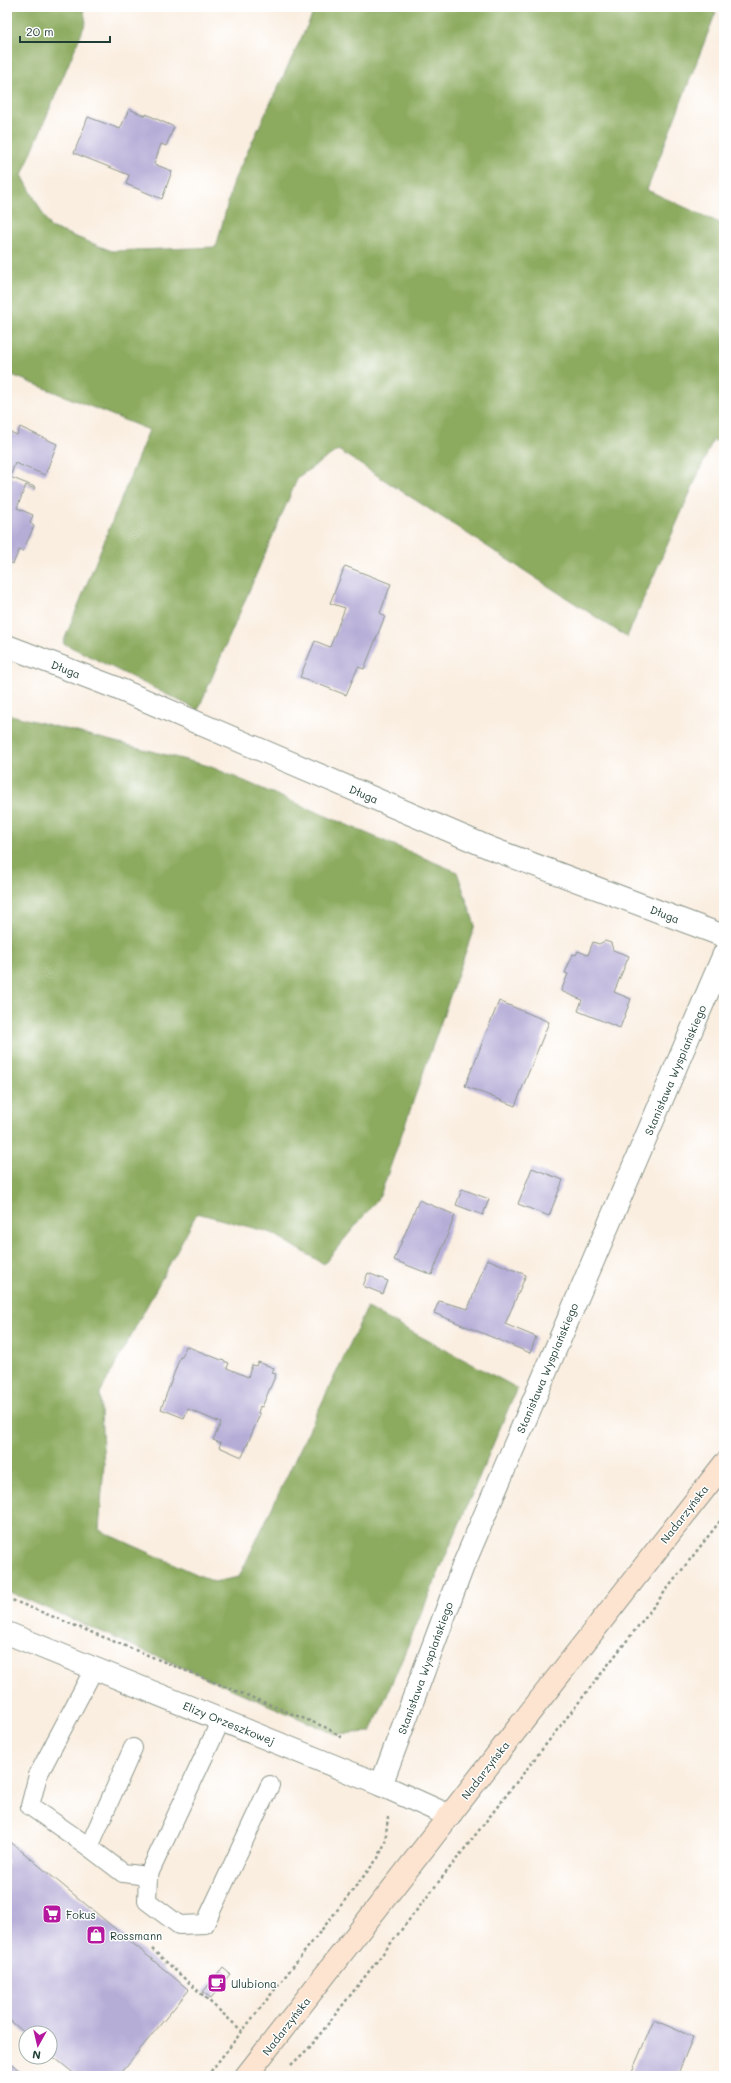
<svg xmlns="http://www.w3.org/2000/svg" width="731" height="2083" font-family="Mali,sans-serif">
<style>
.forest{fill:#8cab5f;stroke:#56744a}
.building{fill:#b6add7}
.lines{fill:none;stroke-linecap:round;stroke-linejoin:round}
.service-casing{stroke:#8c968a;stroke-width:20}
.minor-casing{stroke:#8c968a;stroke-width:24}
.secondary-casing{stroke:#8c968a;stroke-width:24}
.path{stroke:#8c968a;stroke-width:2.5;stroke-dasharray:3 3;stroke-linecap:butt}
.service{stroke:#fff;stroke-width:18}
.minor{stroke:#fff;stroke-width:22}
.secondary{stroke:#fde4d1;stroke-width:22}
.labels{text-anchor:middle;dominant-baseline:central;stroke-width:3;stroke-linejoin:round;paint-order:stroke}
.street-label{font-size:11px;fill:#1f3d34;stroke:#fff}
.poi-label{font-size:11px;fill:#1f3d34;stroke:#fff;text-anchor:start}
</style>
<rect width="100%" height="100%" fill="#fff"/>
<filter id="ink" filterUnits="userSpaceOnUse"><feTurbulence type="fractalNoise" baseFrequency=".025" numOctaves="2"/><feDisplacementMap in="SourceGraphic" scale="8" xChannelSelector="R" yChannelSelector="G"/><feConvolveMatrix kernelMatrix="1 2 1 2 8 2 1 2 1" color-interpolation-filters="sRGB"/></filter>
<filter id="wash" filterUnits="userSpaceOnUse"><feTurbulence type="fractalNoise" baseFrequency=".012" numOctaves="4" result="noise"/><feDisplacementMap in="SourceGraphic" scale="16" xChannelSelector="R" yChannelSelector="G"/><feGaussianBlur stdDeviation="0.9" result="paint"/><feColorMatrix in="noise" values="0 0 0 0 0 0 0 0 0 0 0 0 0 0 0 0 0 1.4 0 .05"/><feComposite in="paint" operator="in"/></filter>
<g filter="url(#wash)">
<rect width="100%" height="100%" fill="#faeee0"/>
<!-- forest -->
<g class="forest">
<polygon points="7,7 83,7 86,22 22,175 50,227 112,251 216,247 234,180 316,7 704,7 716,12 647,190 724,225 724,444 713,440 627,637 338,450 298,477 198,710 63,643 149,430 7,373"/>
<polygon points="7,714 209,766 457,872 475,925 380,1196 324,1264 272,1233 197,1213 100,1393 104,1465 99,1530 214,1582 239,1577 367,1308 517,1388 371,1732 335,1734 7,1591"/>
</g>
<g id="blocks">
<!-- building -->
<g class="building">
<polygon points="129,109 146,116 146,114 174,127 166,146 161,144 154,164 172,171 162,199 126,184 129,175 74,153 88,117 120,129"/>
<polygon points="20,427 57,444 45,475 15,463 10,477 35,487 34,489 26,485 17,508 33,515 30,523 34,526 23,551 19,550 13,564 7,561 7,440 10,432 17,435"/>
<polygon points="345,566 391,584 380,613 385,616 364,669 358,667 346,695 300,677 315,641 330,647 345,608 330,603"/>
<polygon points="605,941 611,943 613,950 629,956 614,992 631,999 620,1028 578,1011 582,1000 561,991 568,974 565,973 573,954 576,955 578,951 588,955 593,942 599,944"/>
<polygon points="499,1001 549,1022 515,1106 465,1086"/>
<polygon points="532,1168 563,1180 549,1216 518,1204"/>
<polygon points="462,1189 489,1199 483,1215 456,1205"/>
<polygon points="419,1200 455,1215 432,1275 394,1260"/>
<polygon points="487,1259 526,1275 505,1324 536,1337 530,1353 434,1313 439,1301 468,1309"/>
<polygon points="368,1273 388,1281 383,1294 363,1286"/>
<polygon points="186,1346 229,1363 227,1368 248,1377 252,1365 256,1366 258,1362 274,1368 272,1373 276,1374 262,1407 260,1406 258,1413 260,1414 242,1457 219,1447 221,1443 213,1440 221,1423 188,1409 184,1418 161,1409 180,1357 182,1357"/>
<polygon points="7,1839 189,1990 118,2076 77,2076 50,2054 50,2033 26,2034 7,2018"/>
<polygon points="223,1968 230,1974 211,1998 203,1992"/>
<polygon points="654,2020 693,2037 677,2076 630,2076"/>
<polygon points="7,2060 26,2076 7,2076"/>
</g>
</g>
</g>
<g filter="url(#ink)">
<use href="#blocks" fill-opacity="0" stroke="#8c968a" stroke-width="1"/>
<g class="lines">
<!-- service casing -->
<g class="service-casing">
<g id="service">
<polyline points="133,1748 89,1847 123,1873 148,1876 221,1720"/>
<polyline points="89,1847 30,1806 38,1775 94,1669"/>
<polyline points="148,1876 147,1901 179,1925 205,1924 270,1785"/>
</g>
</g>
<!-- minor casing -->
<g class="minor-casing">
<g id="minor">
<polyline points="7,646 114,687 490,848 724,936"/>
<polyline points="7,1633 381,1785 450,1816"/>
<polyline points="381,1785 463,1566 724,954"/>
</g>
</g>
<!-- secondary casing -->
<g class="secondary-casing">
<polyline id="secondary" points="246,2076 724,1464"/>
</g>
<!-- path -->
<g class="path">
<polyline points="7,1598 327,1728 344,1739"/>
<polyline points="152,1949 242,2031"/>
<polyline points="291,2065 310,2047 724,1516"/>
<polyline points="207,2076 378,1858 385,1843 388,1817"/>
</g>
<!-- service -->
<use href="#service" class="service"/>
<!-- minor -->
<use href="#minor" class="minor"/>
<!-- secondary -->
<use href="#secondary" class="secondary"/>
</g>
</g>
<!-- icons -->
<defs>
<g id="supermarket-square" transform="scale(1)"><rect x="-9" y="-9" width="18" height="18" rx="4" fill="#b5179e" stroke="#fff"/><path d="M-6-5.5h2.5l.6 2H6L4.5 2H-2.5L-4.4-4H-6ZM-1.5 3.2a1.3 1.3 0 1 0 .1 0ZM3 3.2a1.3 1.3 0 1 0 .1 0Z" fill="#fff"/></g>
<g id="shop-square" transform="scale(1)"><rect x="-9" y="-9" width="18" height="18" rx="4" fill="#b5179e" stroke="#fff"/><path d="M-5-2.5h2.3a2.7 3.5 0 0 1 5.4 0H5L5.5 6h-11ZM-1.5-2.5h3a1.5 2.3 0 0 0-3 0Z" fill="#fff"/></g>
<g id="cafe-square" transform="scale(1)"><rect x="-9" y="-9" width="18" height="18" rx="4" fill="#b5179e" stroke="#fff"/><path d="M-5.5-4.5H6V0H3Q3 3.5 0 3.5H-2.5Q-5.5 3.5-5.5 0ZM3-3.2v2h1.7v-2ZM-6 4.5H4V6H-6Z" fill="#fff"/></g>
</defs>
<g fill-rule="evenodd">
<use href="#supermarket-square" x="52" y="1914"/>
<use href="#shop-square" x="96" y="1935"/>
<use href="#cafe-square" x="217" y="1983"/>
</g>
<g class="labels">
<!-- street labels -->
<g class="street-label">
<text transform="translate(66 669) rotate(21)">Długa</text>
<text transform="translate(364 794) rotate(23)">Długa</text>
<text transform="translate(665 914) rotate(21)">Długa</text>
<text transform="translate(675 1070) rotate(-67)">Stanisława Wyspiańskiego</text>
<text transform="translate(547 1368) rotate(-67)">Stanisława Wyspiańskiego</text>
<text transform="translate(684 1514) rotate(-52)">Nadarzyńska</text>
<text transform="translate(425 1668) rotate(-70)">Stanisława Wyspiańskiego</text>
<text transform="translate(229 1723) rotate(22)">Elizy Orzeszkowej</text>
<text transform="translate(485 1770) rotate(-52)">Nadarzyńska</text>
<text transform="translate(286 2026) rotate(-52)">Nadarzyńska</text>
</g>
<!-- poi labels -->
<g class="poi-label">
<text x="66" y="1914">Fokus</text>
<text x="110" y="1935">Rossmann</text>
<text x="231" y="1983">Ulubiona</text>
</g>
</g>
<!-- margin -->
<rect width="731" height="2083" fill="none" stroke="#fff" stroke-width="24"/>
<!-- north arrow -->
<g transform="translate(38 2045) rotate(188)"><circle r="19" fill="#ffffff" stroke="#a5b1ae"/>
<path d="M0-3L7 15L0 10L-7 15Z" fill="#b5179e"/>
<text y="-6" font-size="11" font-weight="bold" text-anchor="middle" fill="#1f3d34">N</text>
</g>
<!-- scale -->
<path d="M20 36v6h90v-6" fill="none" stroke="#1f3d34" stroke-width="2"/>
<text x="26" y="36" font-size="12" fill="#1f3d34" stroke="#ffffff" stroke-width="3" paint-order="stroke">20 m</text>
</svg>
